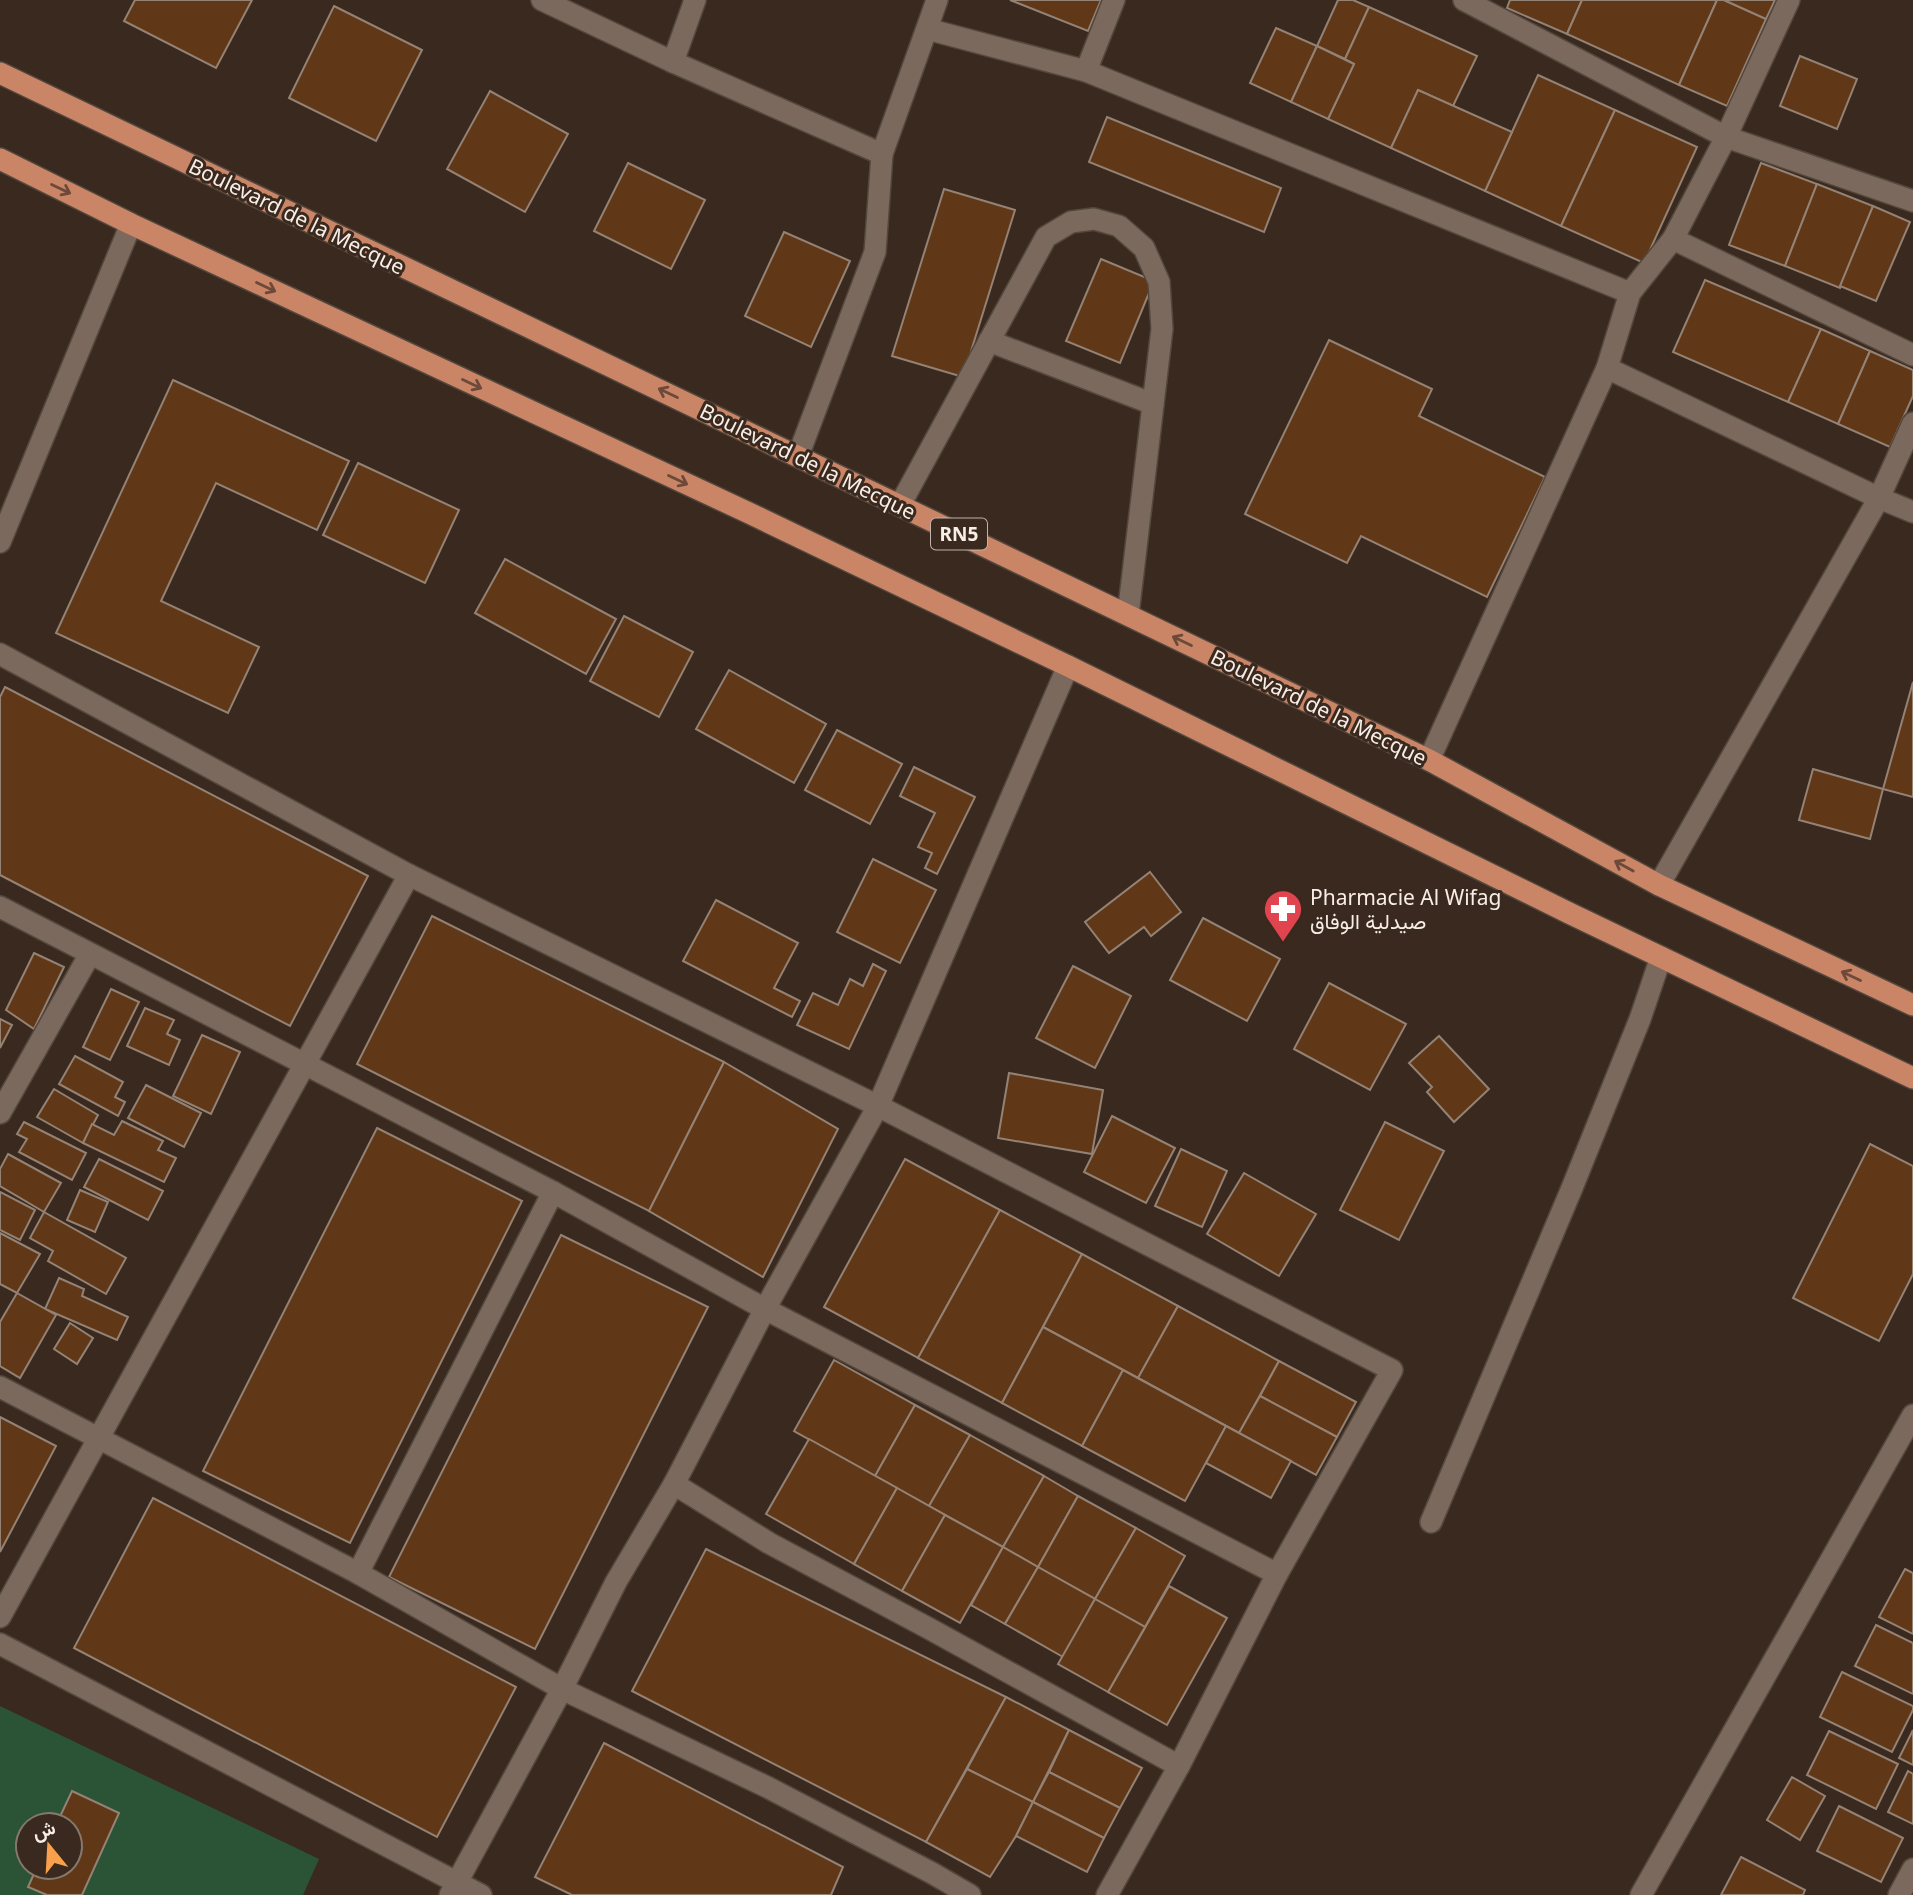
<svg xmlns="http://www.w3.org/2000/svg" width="1913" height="1895" font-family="'Noto Sans',Vazirmatn,sans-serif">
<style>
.green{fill:#2b5436;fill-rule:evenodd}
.building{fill:#603817;stroke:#948275;stroke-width:2}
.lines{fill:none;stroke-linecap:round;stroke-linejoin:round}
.minor-casing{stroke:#53473d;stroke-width:24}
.major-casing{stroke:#53473d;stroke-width:24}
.minor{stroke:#7a695c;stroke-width:21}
.major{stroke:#ca8567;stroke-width:21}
.oneway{stroke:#6c4938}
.labels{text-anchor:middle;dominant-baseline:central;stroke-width:6;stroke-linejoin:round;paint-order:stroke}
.shield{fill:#39291e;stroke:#bfb3aa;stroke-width:2}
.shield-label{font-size:19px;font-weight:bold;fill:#f8eee6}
.street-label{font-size:21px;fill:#f8eee6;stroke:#39291e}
.poi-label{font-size:21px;fill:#f8eee6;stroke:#39291e;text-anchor:start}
</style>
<rect width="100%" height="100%" fill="#39291e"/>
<!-- green -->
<path class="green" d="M0,1706L319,1859L303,1895H0ZM28,1825H70V1867H28Z"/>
<!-- building -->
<g class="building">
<polygon points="135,0 252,0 216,68 124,21"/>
<polygon points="1010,0 1101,0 1088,31"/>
<polygon points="1338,0 1353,0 1369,7 1345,59 1317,46"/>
<polygon points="1510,0 1582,0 1567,34 1507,8"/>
<polygon points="1582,0 1717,0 1679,85 1567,34"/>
<polygon points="1717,0 1724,0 1766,19 1727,106 1679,85"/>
<polygon points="1724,0 1775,0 1766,19"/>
<polygon points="334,6 422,50 376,141 289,98"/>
<polygon points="1369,7 1477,56 1453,106 1418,90 1391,148 1328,119 1354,64 1345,59"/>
<polygon points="1276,28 1317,46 1291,102 1250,83"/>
<polygon points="1317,46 1354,64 1328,119 1291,102"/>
<polygon points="1800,56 1857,79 1837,129 1780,106"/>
<polygon points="1538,75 1615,110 1561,226 1485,191"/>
<polygon points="1418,90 1512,132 1485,191 1391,148"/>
<polygon points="490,91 568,134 525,212 447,169"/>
<polygon points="1615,110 1697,147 1644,263 1561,226"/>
<polygon points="1107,117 1281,188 1264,232 1089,162"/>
<polygon points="628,163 705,200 671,269 594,231"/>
<polygon points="1761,163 1817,184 1785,266 1729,245"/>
<polygon points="1817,184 1873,206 1840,288 1785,266"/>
<polygon points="944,189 1015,210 963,377 892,356"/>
<polygon points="1873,206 1910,222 1876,301 1840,286"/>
<polygon points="784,232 850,261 811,347 745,316"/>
<polygon points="1101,259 1154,281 1120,363 1066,341"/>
<polygon points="1705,280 1821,329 1788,402 1673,352"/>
<polygon points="1821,329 1870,351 1838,424 1788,402"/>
<polygon points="1329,340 1432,389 1419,416 1545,477 1487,597 1361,536 1347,563 1245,514"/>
<polygon points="1870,351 1913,370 1913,396 1890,447 1838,424"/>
<polygon points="173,380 349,461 317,530 216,483 161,601 259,647 228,713 56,633"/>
<polygon points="358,463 459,510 425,583 323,535"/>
<polygon points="505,559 616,619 586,674 475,613"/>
<polygon points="624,616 693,652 659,717 590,681"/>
<polygon points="729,670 826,724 794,783 696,729"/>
<polygon points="1913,682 1913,797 1883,789"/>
<polygon points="5,687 368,876 290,1026 0,875 0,697"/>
<polygon points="837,730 902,764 870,824 805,790"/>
<polygon points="914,767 975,797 937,874 925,868 932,853 918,847 935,813 900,796"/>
<polygon points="1813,769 1883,789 1870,839 1799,820"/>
<polygon points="873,859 936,890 900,963 837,932"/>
<polygon points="1150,872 1181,912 1151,936 1144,927 1109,953 1085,922"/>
<polygon points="716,900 798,943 774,988 800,1001 792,1017 683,961"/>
<polygon points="432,916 724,1062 649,1211 357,1064"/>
<polygon points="1203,918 1280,959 1247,1021 1170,980"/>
<polygon points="34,953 64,967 34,1029 6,1010"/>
<polygon points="873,964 886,971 849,1049 797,1025 813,993 838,1005 850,979 863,986"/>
<polygon points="1073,966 1131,996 1095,1068 1036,1038"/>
<polygon points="1329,983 1406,1024 1370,1090 1294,1049"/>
<polygon points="111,989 139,1002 110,1060 83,1047"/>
<polygon points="145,1008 174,1020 167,1034 180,1040 169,1065 127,1046"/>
<polygon points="0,1019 12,1025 0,1048"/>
<polygon points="202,1035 240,1052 211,1114 173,1096"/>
<polygon points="1439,1036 1489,1089 1454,1122 1427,1092 1432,1087 1409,1063"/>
<polygon points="75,1056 123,1082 115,1097 125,1102 118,1116 59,1084"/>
<polygon points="724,1062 838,1129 763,1277 649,1211"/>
<polygon points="1009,1073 1103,1090 1092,1154 998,1138"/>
<polygon points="146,1085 201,1113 184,1147 128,1118"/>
<polygon points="54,1089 98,1115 83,1143 37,1117"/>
<polygon points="1112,1116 1175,1148 1146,1203 1084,1172"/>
<polygon points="122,1121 163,1141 158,1150 176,1158 164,1182 83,1143 92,1124 114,1135"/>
<polygon points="24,1122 86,1153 72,1180 19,1152 27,1139 17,1134"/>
<polygon points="1385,1122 1444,1151 1399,1240 1340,1210"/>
<polygon points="377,1128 522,1201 350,1543 203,1471"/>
<polygon points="1870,1144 1913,1166 1913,1274 1879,1341 1793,1298"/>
<polygon points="1181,1149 1227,1171 1202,1227 1155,1206"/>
<polygon points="8,1154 61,1183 44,1212 0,1186 0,1169"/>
<polygon points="99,1159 163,1191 148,1220 84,1187"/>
<polygon points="905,1159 1000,1210 918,1358 824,1307"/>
<polygon points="1244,1173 1316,1214 1279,1276 1207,1234"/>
<polygon points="80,1190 108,1202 95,1232 67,1220"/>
<polygon points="0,1192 35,1210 20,1240 0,1230"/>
<polygon points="1000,1210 1082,1254 1002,1403 918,1358"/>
<polygon points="44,1212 126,1258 106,1294 48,1261 53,1251 30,1238"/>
<polygon points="0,1233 40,1254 17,1293 0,1284"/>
<polygon points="561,1235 708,1307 535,1649 389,1577"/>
<polygon points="1082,1254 1178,1306 1138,1378 1043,1327"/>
<polygon points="59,1278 84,1289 82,1296 128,1317 117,1340 45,1309"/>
<polygon points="17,1293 56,1315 20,1378 0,1366 0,1322"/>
<polygon points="1178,1306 1279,1361 1239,1433 1138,1378"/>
<polygon points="70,1323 93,1338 77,1364 54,1349"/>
<polygon points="1043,1327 1123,1370 1082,1446 1002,1403"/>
<polygon points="834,1360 915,1405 875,1476 794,1431"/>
<polygon points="1279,1361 1356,1402 1337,1437 1260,1396"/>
<polygon points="1123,1370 1226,1426 1185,1501 1082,1446"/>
<polygon points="1260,1396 1337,1437 1316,1475 1239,1433"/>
<polygon points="915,1405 970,1435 929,1506 875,1476"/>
<polygon points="0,1417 56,1446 0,1552"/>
<polygon points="1226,1426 1291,1461 1271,1498 1206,1463"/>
<polygon points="970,1435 1044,1476 1003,1547 929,1506"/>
<polygon points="809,1439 897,1488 854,1564 766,1514"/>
<polygon points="1044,1476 1078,1496 1038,1567 1003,1547"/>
<polygon points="897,1488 945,1515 902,1591 854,1564"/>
<polygon points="1078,1496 1136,1528 1095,1599 1038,1567"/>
<polygon points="153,1498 516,1687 437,1837 74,1648"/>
<polygon points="945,1515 1003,1547 960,1623 902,1591"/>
<polygon points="1136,1528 1185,1556 1145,1627 1095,1599"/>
<polygon points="1003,1547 1038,1567 1005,1624 971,1605"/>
<polygon points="706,1549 1006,1697 926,1842 632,1691"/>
<polygon points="1038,1567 1095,1599 1063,1657 1005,1624"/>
<polygon points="1905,1569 1913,1573 1913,1634 1879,1617"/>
<polygon points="1169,1586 1227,1618 1167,1725 1108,1692"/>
<polygon points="1095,1599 1145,1627 1108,1692 1058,1664"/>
<polygon points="1876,1625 1913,1643 1913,1694 1855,1666"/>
<polygon points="1842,1672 1913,1706 1913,1710 1892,1752 1820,1717"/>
<polygon points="1006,1697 1069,1730 1033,1802 967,1769"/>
<polygon points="1069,1730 1142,1768 1120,1808 1049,1772"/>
<polygon points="1913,1730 1913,1765 1899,1758"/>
<polygon points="1829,1731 1898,1764 1876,1809 1807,1775"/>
<polygon points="604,1743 843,1867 831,1895 572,1895 535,1877"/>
<polygon points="967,1769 1033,1802 1016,1836 990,1877 926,1842"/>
<polygon points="1908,1771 1913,1774 1913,1824 1888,1812"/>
<polygon points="1049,1772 1120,1808 1104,1838 1033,1802"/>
<polygon points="1792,1777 1825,1796 1800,1840 1767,1820"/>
<polygon points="72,1791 119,1813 82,1895 47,1895 28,1887 37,1867 70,1867 70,1825 56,1825"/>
<polygon points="1033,1802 1104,1838 1087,1872 1016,1836"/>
<polygon points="1839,1806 1903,1838 1881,1882 1817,1851"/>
<polygon points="1741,1857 1805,1890 1803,1895 1721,1895"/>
</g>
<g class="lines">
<!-- minor casing -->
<g class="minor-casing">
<g id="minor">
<polyline points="542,0 673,62 882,154"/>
<polyline points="1464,0 1726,137 1913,201"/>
<polyline points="927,29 1086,71 1630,293"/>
<polyline points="673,62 695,0"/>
<polyline points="1086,71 1114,0"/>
<polyline points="1673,239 1913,355"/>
<polyline points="989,341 1153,404"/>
<polyline points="1607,368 1879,498 1913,512"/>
<polyline points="798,456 875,252 882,154 937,0"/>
<polyline points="900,505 1046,237 1071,222 1094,219 1119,226 1144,248 1159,282 1162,329 1128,615"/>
<polyline points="0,542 131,224"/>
<polyline points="0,654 409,875 878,1106 1392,1370 1277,1574 1179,1766 1107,1895"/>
<polyline points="1429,760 1607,368 1630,293 1673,239 1726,137 1789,0"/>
<polyline points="1659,885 1879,498 1913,423"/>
<polyline points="0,907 553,1192 765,1309 1277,1574"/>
<polyline points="0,1113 90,954"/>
<polyline points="0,1387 358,1573 562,1689 767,1787 932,1873 970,1895"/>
<polyline points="674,1484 769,1543 930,1629 1179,1766"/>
<polyline points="1431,1522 1572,1188 1640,1019 1661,957"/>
<polyline points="358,1573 553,1192"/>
<polyline points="0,1617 409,875"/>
<polyline points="0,1644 481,1895"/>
<polyline points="450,1895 562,1689 616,1582 674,1484 765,1309 878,1106 1068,666"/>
<polyline points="1641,1895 1913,1415"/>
<polyline points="1899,1895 1913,1869"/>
</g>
</g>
<!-- major casing -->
<g class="major-casing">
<g id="major">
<polyline points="0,73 1429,760 1659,885 1913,1005"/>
<polyline points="0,159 131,224 749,513 1068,666 1569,913 1913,1078"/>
</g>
</g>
<!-- minor -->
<use href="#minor" class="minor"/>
<!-- major -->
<use href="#major" class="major"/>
</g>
<!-- one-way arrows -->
<defs><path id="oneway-shaft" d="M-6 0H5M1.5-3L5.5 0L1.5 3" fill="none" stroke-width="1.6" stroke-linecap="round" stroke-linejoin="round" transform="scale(1.75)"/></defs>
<g class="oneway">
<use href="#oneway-shaft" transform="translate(61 189) rotate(26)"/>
<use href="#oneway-shaft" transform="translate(266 287) rotate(25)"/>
<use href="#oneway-shaft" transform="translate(472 384) rotate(25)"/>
<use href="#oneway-shaft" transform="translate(668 393) rotate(-154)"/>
<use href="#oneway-shaft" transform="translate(678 480) rotate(25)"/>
<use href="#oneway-shaft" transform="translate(1182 641) rotate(-154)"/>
<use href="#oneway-shaft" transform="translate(1624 866) rotate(-151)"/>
<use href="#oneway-shaft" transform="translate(1851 976) rotate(-155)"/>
</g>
<!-- icons -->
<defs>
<g id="pharmacy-pin" transform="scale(2.0125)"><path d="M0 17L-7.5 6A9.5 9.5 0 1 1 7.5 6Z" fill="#e0444e" stroke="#39291e"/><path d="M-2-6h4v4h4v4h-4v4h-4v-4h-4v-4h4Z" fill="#fff"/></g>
</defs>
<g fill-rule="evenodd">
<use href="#pharmacy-pin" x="1283" y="909"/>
</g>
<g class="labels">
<!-- shield labels -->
<rect class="shield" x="931" y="518.5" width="56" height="31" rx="5"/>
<g class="shield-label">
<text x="959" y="534">RN5</text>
</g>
<!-- street labels -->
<g class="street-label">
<text transform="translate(297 216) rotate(26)">Boulevard de la Mecque</text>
<text transform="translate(808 461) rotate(26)">Boulevard de la Mecque</text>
<text transform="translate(1319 707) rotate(26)">Boulevard de la Mecque</text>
</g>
<!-- poi labels -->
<g class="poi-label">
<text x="1310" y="897">Pharmacie Al Wifag<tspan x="1310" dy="24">صيدلية الوفاق</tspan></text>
</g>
</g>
<!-- north arrow -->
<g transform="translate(49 1846) rotate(342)"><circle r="33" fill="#39291e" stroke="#85786e" stroke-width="2"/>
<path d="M0-5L12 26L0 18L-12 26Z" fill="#f9a04c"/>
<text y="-10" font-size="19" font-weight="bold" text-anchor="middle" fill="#f8eee6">ش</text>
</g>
</svg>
